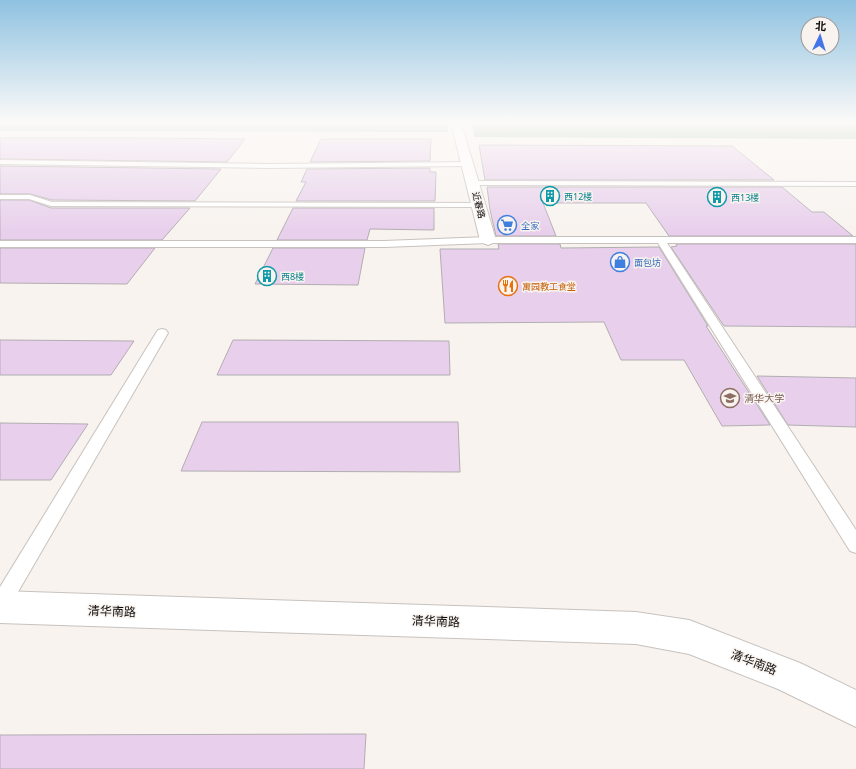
<svg xmlns="http://www.w3.org/2000/svg" width="856" height="769" font-family="'Noto Sans','Noto Sans SC',sans-serif">
<style>
.forest{fill:#9cbca7}
.building{fill:#e8d0ec;stroke:#b1adb1}
.lines{fill:none;stroke-linecap:round;stroke-linejoin:round}
.lane-casing{stroke:#c7c2be;stroke-width:2}
.street-casing{stroke:#c7c2be;stroke-width:2}
.secondary-casing{stroke:#c7c2be;stroke-width:2}
.lane{fill:#fff;fill-rule:evenodd}
.street{fill:#fff;fill-rule:evenodd}
.secondary{fill:#fff;fill-rule:evenodd}
.labels{text-anchor:middle;dominant-baseline:central;stroke-width:3;stroke-linejoin:round;paint-order:stroke}
.far-culture-label{font-size:9px;fill:#0d838f;stroke:#f8f3ef;text-anchor:start}
.far-street-label{font-size:9px;fill:#0e0c0b;stroke:#f8f3ef}
.far-shop-label{font-size:9px;fill:#366cbe;stroke:#f8f3ef;text-anchor:start}
.far-food-label{font-size:9px;fill:#c56008;stroke:#f8f3ef;text-anchor:start}
.education-label{font-size:10px;fill:#785e54;stroke:#f8f3ef;text-anchor:start}
.near-street-label{font-size:12px;fill:#0e0c0b;stroke:#f8f3ef}
</style>
<rect width="100%" height="100%" fill="#f8f3ef"/>
<!-- forest -->
<g class="forest">
<polygon points="0,123 448,125 448,132 0,131"/>
<polygon points="472,123 856,125 856,139 474,137"/>
</g>
<!-- building -->
<g class="building">
<polygon points="0,138 133,138 245,139 227,162 0,159"/>
<polygon points="321,139 431,139 430,161 310,162"/>
<polygon points="479,145 732,146 774,180 485,180"/>
<polygon points="0,166 221,169 195,201 52,200 30,194 0,194"/>
<polygon points="430,168 430,172 436,172 435,201 296,201 306,182 301,182 307,169"/>
<polygon points="487,187 782,187 812,212 824,212 853,236 669,236 646,203 543,203 556,236 496,236 490,210"/>
<polygon points="0,200 29,200 51,208 190,208 162,240 0,240"/>
<polygon points="293,208 434,208 434,230 370,229 367,240 277,240"/>
<polygon points="498,244 560,244 561,248 659,247 708,326 706,326 770,425 722,426 684,360 621,360 604,322 445,323 440,249 499,249"/>
<polygon points="676,244 856,244 856,327 724,326 671,247 677,246"/>
<polygon points="0,248 155,248 127,284 0,283"/>
<polygon points="273,248 365,248 358,285 255,284"/>
<polygon points="0,340 134,341 111,375 0,375"/>
<polygon points="233,340 449,341 450,375 217,375"/>
<polygon points="757,376 856,378 856,427 788,425"/>
<polygon points="202,422 458,422 460,472 181,471"/>
<polygon points="0,423 88,424 51,480 0,480"/>
<polygon points="366,734 364,769 0,769 0,735"/>
</g>
<g class="lines">
<!-- lane casing -->
<g class="lane-casing">
<g id="lane">
<polygon points="0,160 268,164 468,162 472,164 468,166 268,168 0,164"/>
<polygon points="470,181 856,182 856,186 473,185 470,185"/>
<polygon points="0,195 30,195 52,202 478,203 482,205 478,207 51,206 29,199 0,199"/>
<polygon points="488,237 856,237 856,243 667,243 856,530 856,553 850,551 658,243 488,243 384,247 0,247 0,241 384,241"/>
<polygon points="162,329 166,330 168,333 7,611 0,613 0,587 156,333 158,330"/>
</g>
</g>
<!-- street casing -->
<g class="street-casing">
<polygon id="street" points="451,123 461,123 496,240 493,243 488,245 483,243 480,240"/>
</g>
<!-- secondary casing -->
<g class="secondary-casing">
<polygon id="secondary" points="0,591 636,612 689,620 800,663 856,690 856,727 778,689 689,654 636,644 0,623"/>
</g>
<!-- lane -->
<use href="#lane" class="lane"/>
<!-- street -->
<use href="#street" class="street"/>
<!-- secondary -->
<use href="#secondary" class="secondary"/>
</g>
<!-- sky -->
<linearGradient id="sky" x2="0" y2="1"><stop stop-color="#8fc2e1"/><stop offset="0.53" stop-color="#fcfaf8"/><stop offset="1" stop-color="#fcfaf8" stop-opacity="0"/></linearGradient>
<rect width="856" height="231" fill="url(#sky)"/>
<!-- icons -->
<defs>
<g id="building-ring" transform="scale(1)"><circle r="9.5" fill="#f8f3ef" stroke="#0f9aa8" stroke-width="1.5"/><path d="M-4-6H4V6H1V3H-1V6H-4ZM-2.5-4.3h1.7v1.8h-1.7ZM.8-4.3h1.7v1.8H.8ZM-2.5-1h1.7V.8h-1.7ZM.8-1h1.7V.8H.8Z" fill="#0f9aa8"/></g>
<g id="supermarket-ring" transform="scale(1)"><circle r="9.5" fill="#f8f3ef" stroke="#3f7fe0" stroke-width="1.5"/><path d="M-6-5.5h2.5l.6 2H6L4.5 2H-2.5L-4.4-4H-6ZM-1.5 3.2a1.3 1.3 0 1 0 .1 0ZM3 3.2a1.3 1.3 0 1 0 .1 0Z" fill="#3f7fe0"/></g>
<g id="shop-ring" transform="scale(1)"><circle r="9.5" fill="#f8f3ef" stroke="#3f7fe0" stroke-width="1.5"/><path d="M-5-2.5h2.3a2.7 3.5 0 0 1 5.4 0H5L5.5 6h-11ZM-1.5-2.5h3a1.5 2.3 0 0 0-3 0Z" fill="#3f7fe0"/></g>
<g id="restaurant-ring" transform="scale(1)"><circle r="9.5" fill="#f8f3ef" stroke="#e8710a" stroke-width="1.5"/><path d="M-5-6h1v4h1v-4h1v4h1v-4h1v5L-1.5 .5V6h-2V.5L-5-1ZM5-6V6H3V1.5H1.5Q1.5-4 5-6Z" fill="#e8710a"/></g>
<g id="university-ring" transform="scale(1)"><circle r="9.5" fill="#f8f3ef" stroke="#8d6e63" stroke-width="1.5"/><path d="M0-5L7-2L0 1L-7-2ZM-4 1L0 2.5L4 1V4Q0 6-4 4Z" fill="#8d6e63"/></g>
</defs>
<g fill-rule="evenodd">
<use href="#building-ring" x="550" y="196"/>
<use href="#building-ring" x="717" y="197"/>
<use href="#supermarket-ring" x="507" y="225"/>
<use href="#shop-ring" x="620" y="262"/>
<use href="#building-ring" x="267" y="276"/>
<use href="#restaurant-ring" x="508" y="286"/>
<use href="#university-ring" x="730" y="398"/>
</g>
<g class="labels">
<!-- far-culture labels -->
<g class="far-culture-label">
<text x="564" y="196">西12楼</text>
<text x="731" y="197">西13楼</text>
<text x="281" y="276">西8楼</text>
</g>
<!-- far-street labels -->
<g class="far-street-label">
<text transform="translate(479 205) rotate(76)">近春路</text>
</g>
<!-- far-shop labels -->
<g class="far-shop-label">
<text x="521" y="225">全家</text>
<text x="634" y="262">面包坊</text>
</g>
<!-- far-food labels -->
<g class="far-food-label">
<text x="522" y="286">寓园教工食堂</text>
</g>
<!-- education labels -->
<g class="education-label">
<text x="744" y="398">清华大学</text>
</g>
<!-- near-street labels -->
<g class="near-street-label">
<text transform="translate(112 611) rotate(2)">清华南路</text>
<text transform="translate(436 621) rotate(2)">清华南路</text>
<text transform="translate(754 662) rotate(21)">清华南路</text>
</g>
</g>
<!-- north arrow -->
<g transform="translate(820 36) rotate(4)"><circle r="19" fill="#f8f3ef" stroke="#9a9794"/>
<path d="M0-3L7 15L0 10L-7 15Z" fill="#4576e7"/>
<text y="-6" font-size="11" font-weight="bold" text-anchor="middle" fill="#0e0c0b">北</text>
</g>
</svg>
